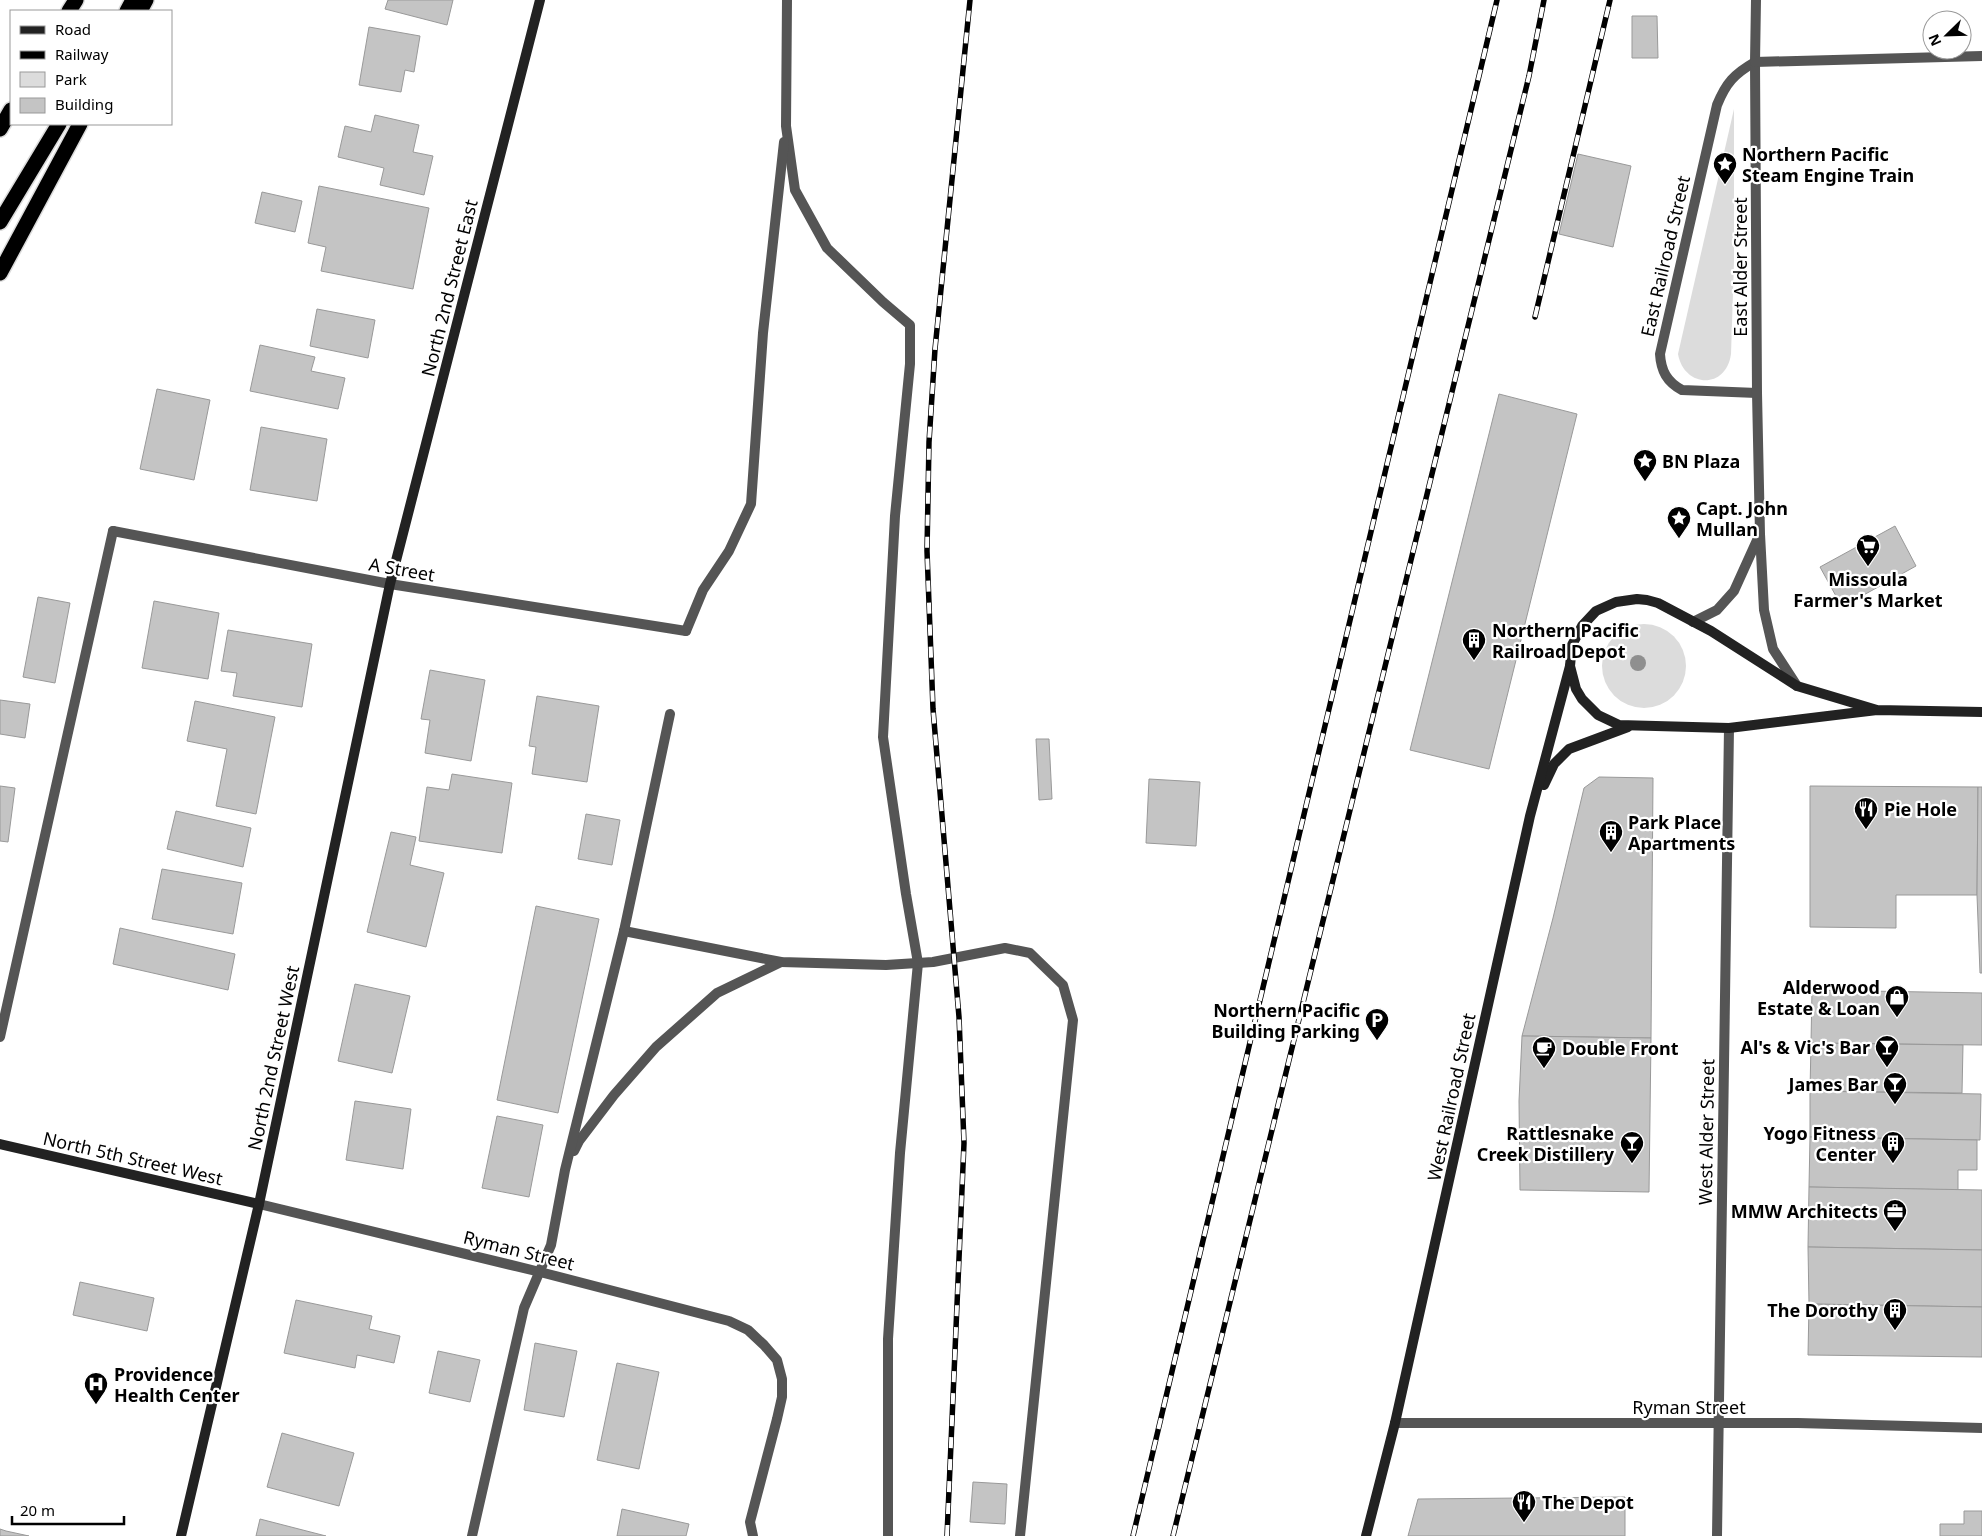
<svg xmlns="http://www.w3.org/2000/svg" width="1982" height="1536" font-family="'Noto Sans',sans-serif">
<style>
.green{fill:#dcdcdc}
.building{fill:#c4c4c4;stroke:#999}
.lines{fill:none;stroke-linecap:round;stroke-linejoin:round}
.highway-casing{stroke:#dbdbdb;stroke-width:18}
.lane{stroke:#555;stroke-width:10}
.street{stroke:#555;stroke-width:10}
.secondary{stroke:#222;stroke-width:10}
.highway{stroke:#000;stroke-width:15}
.rail-casing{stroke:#000;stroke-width:5.5}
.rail{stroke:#fff;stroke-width:4;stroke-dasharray:11;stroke-linecap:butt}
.tree{fill:#8f8f8f}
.labels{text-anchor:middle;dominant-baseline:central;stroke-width:4.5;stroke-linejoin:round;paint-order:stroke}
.poi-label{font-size:18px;font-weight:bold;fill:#000;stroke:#fff;text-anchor:start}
.street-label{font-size:18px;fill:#000;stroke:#fff}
</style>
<rect width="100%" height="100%" fill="#fff"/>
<!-- green -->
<g class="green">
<path d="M1734,109V261L1731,354C1726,390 1684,388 1678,354Z"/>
<circle cx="1644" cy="666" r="42"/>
</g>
<!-- building -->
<g class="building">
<polygon points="388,0 453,0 447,25 385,9"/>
<polygon points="1632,16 1657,16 1658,58 1632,58"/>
<polygon points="369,27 420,36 414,72 405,70 401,92 359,85"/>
<polygon points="375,115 419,125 413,152 433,156 424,195 380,185 384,168 338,157 345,126 371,132"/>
<polygon points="1578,154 1631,166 1613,247 1559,234"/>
<polygon points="319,186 429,208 413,289 321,271 326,247 308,243"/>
<polygon points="262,192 302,201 295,232 255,223"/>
<polygon points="317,309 375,320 368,358 310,346"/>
<polygon points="260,345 315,357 311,371 345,378 338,409 250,391"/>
<polygon points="157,389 210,400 194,480 140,469"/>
<polygon points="1499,394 1577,414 1489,769 1410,750"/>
<polygon points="261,427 327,439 317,501 250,490"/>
<polygon points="1895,526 1916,566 1842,607 1820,567"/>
<polygon points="38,597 70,603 55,683 23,677"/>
<polygon points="154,601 219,613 208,679 142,668"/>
<polygon points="228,630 312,644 302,707 233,696 237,673 221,671"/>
<polygon points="430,670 485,680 471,761 425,753 430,720 421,719"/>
<polygon points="537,696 599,706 587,782 532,774 536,747 529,746"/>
<polygon points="0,700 30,704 25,738 0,734"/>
<polygon points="195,701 275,717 256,814 216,806 227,749 187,741"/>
<polygon points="1036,739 1049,739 1052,799 1039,800"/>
<polygon points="452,774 512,783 502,853 419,841 427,787 449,790"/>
<polygon points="1599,777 1653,778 1651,1038 1522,1036 1553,918 1584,788"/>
<polygon points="1149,779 1200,782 1196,846 1146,843"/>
<polygon points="0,786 15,788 8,842 0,841"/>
<polygon points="1810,786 1978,787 1977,895 1896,895 1896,928 1810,927"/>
<polygon points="1978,787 1982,787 1982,973 1980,973 1977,895"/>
<polygon points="176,811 251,828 243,867 167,849"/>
<polygon points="586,814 620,820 612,865 578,859"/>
<polygon points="391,832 416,837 410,865 444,873 426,947 367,932"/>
<polygon points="162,869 242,883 233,934 152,919"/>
<polygon points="536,906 599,919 558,1113 497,1100"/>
<polygon points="120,928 235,954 228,990 113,964"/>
<polygon points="355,984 410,996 392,1073 338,1061"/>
<polygon points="1812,990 1982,993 1982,1045 1811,1043"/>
<polygon points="1522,1036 1651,1038 1649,1192 1520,1190 1519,1101"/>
<polygon points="1811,1043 1963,1045 1962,1093 1810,1091"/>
<polygon points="1810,1091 1981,1094 1980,1140 1810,1137"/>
<polygon points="355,1101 411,1109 403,1169 346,1160"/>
<polygon points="497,1116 543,1125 529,1197 482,1188"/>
<polygon points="1810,1137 1977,1140 1977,1170 1958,1170 1958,1190 1809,1187"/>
<polygon points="1809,1187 1982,1190 1982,1250 1808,1247"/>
<polygon points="1808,1247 1982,1250 1982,1307 1809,1304"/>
<polygon points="80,1282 154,1298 147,1331 73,1315"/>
<polygon points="296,1300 372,1316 369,1329 400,1336 394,1363 357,1355 355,1368 284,1353"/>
<polygon points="1809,1304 1982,1307 1982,1357 1808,1355"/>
<polygon points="535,1343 577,1351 564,1417 524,1410"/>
<polygon points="438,1351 480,1360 470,1402 429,1393"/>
<polygon points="617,1363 659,1372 639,1469 597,1460"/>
<polygon points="282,1433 354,1453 339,1506 267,1487"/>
<polygon points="973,1482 1007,1484 1005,1524 970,1522"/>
<polygon points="1625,1497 1625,1536 1408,1536 1418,1499"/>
<polygon points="622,1509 689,1524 686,1536 617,1536"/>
<polygon points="1964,1511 1982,1511 1982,1536 1940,1536 1940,1524 1964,1524"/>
<polygon points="260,1519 326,1536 256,1536"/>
<polygon points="0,1529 6,1531 29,1536 0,1536"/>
</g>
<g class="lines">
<!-- highway casing -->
<g class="highway-casing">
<g id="highway">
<polyline points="69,11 76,0"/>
<polyline points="127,11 133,0"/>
<polyline points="140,11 146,0"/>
<polyline points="0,129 11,110"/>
<polyline points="0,222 59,124"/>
<polyline points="0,273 80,124"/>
</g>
</g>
<!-- lane -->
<g class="lane">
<polyline points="787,0 786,126 795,190 827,248 883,302 910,325 910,364 895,516 883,737 906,894 918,963 900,1153 888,1339 888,1536"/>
<path d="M1755,62C1734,74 1726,83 1717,105L1660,354C1661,371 1667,382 1682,390L1757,393"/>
<polyline points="686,631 703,590 729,551 751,504 763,333 784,142"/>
<polyline points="624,931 781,962 886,965 933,962 1005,948 1030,953 1063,985 1073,1020 1020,1536"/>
<polyline points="0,1037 113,531"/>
<polyline points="574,1151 579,1141 614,1095 656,1047 717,993 781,962"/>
<polyline points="472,1536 524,1308 551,1245 565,1170 624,931 670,714"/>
</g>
<!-- street -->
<g class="street">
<polyline points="1756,0 1755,62 1757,393 1760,534 1764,610 1773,649 1797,686"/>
<polyline points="1755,62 1982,56"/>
<polyline points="113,531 390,584 686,631"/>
<polyline points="1693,622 1717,610 1734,591 1758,538"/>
<polyline points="259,1204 540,1272 729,1321 748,1330 764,1345 777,1360 782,1379 782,1397 777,1419 750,1522 753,1536"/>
<polyline points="1395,1423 1798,1423 1982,1428"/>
<polyline points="1717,1536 1729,728"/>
</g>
<!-- secondary -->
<g class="secondary">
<polyline points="1877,710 1797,686 1711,631 1658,603 1647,600 1637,599 1616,602 1596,611 1582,626 1572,645 1570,666 1576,689 1582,699 1598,715 1619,725 1729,728 1877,710 1982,712"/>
<polyline points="1544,785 1554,764 1569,749 1628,727"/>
<polyline points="0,1144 259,1204"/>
<polyline points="181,1536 259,1204 390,584 540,0"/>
<polyline points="1366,1536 1395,1423 1530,816 1570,666"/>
</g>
<!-- highway -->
<use href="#highway" class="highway"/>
<!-- rail casing -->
<g class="rail-casing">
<g id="rail">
<polyline points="1535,317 1610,0"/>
<polyline points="947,1536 964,1143 959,1017 933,709 927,551 929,442 935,349 970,0"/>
<polyline points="1133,1536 1497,0"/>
<polyline points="1173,1536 1529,76 1544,0"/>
</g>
</g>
<!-- rail -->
<use href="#rail" class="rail"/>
</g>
<!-- trees -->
<circle class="tree" cx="1638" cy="663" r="8"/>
<!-- icons -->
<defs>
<g id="sight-pin" transform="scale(1.25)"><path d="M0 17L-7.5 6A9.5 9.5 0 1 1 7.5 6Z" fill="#000" stroke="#fff"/><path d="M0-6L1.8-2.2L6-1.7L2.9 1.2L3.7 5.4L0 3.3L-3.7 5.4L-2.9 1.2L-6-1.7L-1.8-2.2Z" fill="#fff"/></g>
<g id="supermarket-pin" transform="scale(1.25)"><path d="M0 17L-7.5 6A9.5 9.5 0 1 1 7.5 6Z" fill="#000" stroke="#fff"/><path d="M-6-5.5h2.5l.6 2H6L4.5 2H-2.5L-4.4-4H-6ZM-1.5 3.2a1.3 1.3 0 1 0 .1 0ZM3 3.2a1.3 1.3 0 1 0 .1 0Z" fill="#fff"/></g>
<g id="building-pin" transform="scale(1.25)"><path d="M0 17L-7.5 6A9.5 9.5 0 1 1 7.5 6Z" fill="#000" stroke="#fff"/><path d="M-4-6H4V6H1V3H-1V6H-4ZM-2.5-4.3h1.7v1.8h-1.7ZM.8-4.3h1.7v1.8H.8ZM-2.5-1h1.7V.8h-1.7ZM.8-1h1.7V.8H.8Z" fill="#fff"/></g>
<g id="restaurant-pin" transform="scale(1.25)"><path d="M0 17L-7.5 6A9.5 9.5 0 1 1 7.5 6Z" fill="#000" stroke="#fff"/><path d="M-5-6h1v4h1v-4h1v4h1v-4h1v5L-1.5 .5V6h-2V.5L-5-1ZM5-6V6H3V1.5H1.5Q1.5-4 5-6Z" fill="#fff"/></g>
<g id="shop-pin" transform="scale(1.25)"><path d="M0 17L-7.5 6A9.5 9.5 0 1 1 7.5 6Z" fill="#000" stroke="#fff"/><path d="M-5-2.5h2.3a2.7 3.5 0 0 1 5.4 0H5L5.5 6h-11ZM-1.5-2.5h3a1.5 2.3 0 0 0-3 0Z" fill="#fff"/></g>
<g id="parking-pin" transform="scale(1.25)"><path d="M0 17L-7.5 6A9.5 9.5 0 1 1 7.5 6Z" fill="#000" stroke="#fff"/><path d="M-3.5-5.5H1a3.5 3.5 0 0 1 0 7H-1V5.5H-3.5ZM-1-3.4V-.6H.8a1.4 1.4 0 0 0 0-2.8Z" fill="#fff"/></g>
<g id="bar-pin" transform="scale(1.25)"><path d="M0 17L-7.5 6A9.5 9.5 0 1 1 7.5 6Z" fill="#000" stroke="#fff"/><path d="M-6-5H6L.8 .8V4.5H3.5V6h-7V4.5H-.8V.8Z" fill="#fff"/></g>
<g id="cafe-pin" transform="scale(1.25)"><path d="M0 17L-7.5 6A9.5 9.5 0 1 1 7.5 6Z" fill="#000" stroke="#fff"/><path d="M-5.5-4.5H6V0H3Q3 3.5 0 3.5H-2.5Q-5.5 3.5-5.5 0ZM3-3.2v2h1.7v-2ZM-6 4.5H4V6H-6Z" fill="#fff"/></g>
<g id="office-pin" transform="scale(1.25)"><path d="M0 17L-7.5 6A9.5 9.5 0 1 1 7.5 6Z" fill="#000" stroke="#fff"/><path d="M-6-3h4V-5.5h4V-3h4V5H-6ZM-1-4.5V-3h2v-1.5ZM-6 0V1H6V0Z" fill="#fff"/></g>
<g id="hospital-pin" transform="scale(1.25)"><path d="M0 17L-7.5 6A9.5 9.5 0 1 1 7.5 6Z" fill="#000" stroke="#fff"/><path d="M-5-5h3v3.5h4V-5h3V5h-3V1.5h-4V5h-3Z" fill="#fff"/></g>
</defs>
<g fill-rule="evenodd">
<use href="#sight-pin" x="1725" y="164"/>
<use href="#sight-pin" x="1645" y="461"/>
<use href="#sight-pin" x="1679" y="518"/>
<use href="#supermarket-pin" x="1868" y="546"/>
<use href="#building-pin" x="1474" y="640"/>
<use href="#restaurant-pin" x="1866" y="809"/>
<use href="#building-pin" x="1611" y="832"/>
<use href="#shop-pin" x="1897" y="997"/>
<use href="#parking-pin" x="1377" y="1020"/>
<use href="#bar-pin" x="1887" y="1047"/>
<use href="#cafe-pin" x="1544" y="1048"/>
<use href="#bar-pin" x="1895" y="1084"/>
<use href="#bar-pin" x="1632" y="1143"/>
<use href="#building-pin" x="1893" y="1143"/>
<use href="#office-pin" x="1895" y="1211"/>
<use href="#building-pin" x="1895" y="1310"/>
<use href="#hospital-pin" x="96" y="1384"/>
<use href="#restaurant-pin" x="1524" y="1502"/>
</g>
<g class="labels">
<!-- poi labels -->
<g class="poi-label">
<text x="1742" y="154">Northern Pacific<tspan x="1742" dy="21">Steam Engine Train</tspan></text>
<text x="1662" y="461">BN Plaza</text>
<text x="1696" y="508">Capt. John<tspan x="1696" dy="21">Mullan</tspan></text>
<text x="1868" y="579" text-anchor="middle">Missoula<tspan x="1868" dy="21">Farmer's Market</tspan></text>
<text x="1492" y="630">Northern Pacific<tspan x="1492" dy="21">Railroad Depot</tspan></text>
<text x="1884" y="809">Pie Hole</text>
<text x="1628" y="822">Park Place<tspan x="1628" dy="21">Apartments</tspan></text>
<text x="1880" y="987" text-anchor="end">Alderwood<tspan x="1880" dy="21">Estate &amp; Loan</tspan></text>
<text x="1360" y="1010" text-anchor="end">Northern Pacific<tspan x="1360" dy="21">Building Parking</tspan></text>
<text x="1870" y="1047" text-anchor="end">Al's &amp; Vic's Bar</text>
<text x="1562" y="1048">Double Front</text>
<text x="1878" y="1084" text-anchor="end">James Bar</text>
<text x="1614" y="1133" text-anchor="end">Rattlesnake<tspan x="1614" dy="21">Creek Distillery</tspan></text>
<text x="1876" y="1133" text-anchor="end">Yogo Fitness<tspan x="1876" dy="21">Center</tspan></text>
<text x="1878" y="1211" text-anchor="end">MMW Architects</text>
<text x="1878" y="1310" text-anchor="end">The Dorothy</text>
<text x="114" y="1374">Providence<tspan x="114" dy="21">Health Center</tspan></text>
<text x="1542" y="1502">The Depot</text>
</g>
<!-- street labels -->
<g class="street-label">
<text transform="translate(1665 256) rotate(-77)">East Railroad Street</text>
<text transform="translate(1740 267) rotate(-90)">East Alder Street</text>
<text transform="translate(449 288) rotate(-76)">North 2nd Street East</text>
<text transform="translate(402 569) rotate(10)">A Street</text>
<text transform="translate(273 1058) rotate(-78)">North 2nd Street West</text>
<text transform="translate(1451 1097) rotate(-78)">West Railroad Street</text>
<text transform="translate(1706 1132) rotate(-89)">West Alder Street</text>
<text transform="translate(133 1158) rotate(13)">North 5th Street West</text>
<text transform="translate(519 1250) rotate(14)">Ryman Street</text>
<text x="1689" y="1407">Ryman Street</text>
</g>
</g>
<!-- legend -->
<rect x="10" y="10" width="162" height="115" fill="#ffffff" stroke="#999999"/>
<rect x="20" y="26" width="25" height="8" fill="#222222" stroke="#999999"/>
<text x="55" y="35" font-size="15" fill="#000000">Road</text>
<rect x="20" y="51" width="25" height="8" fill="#000000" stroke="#999999"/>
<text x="55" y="60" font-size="15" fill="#000000">Railway</text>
<rect x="20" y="72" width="25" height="15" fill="#dcdcdc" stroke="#999999"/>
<text x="55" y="85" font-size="15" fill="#000000">Park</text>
<rect x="20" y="98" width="25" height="15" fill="#c4c4c4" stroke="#999999"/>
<text x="55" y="110" font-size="15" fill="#000000">Building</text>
<!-- north arrow -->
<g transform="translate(1947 35) rotate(247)"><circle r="24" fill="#ffffff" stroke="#999999"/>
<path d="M0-4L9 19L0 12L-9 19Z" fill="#000000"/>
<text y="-8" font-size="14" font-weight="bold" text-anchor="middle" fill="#000000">N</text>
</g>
<!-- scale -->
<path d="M12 1516v8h112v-8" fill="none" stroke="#000000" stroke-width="2.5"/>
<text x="20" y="1516" font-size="15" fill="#000000" stroke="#ffffff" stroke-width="4" paint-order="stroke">20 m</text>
</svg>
